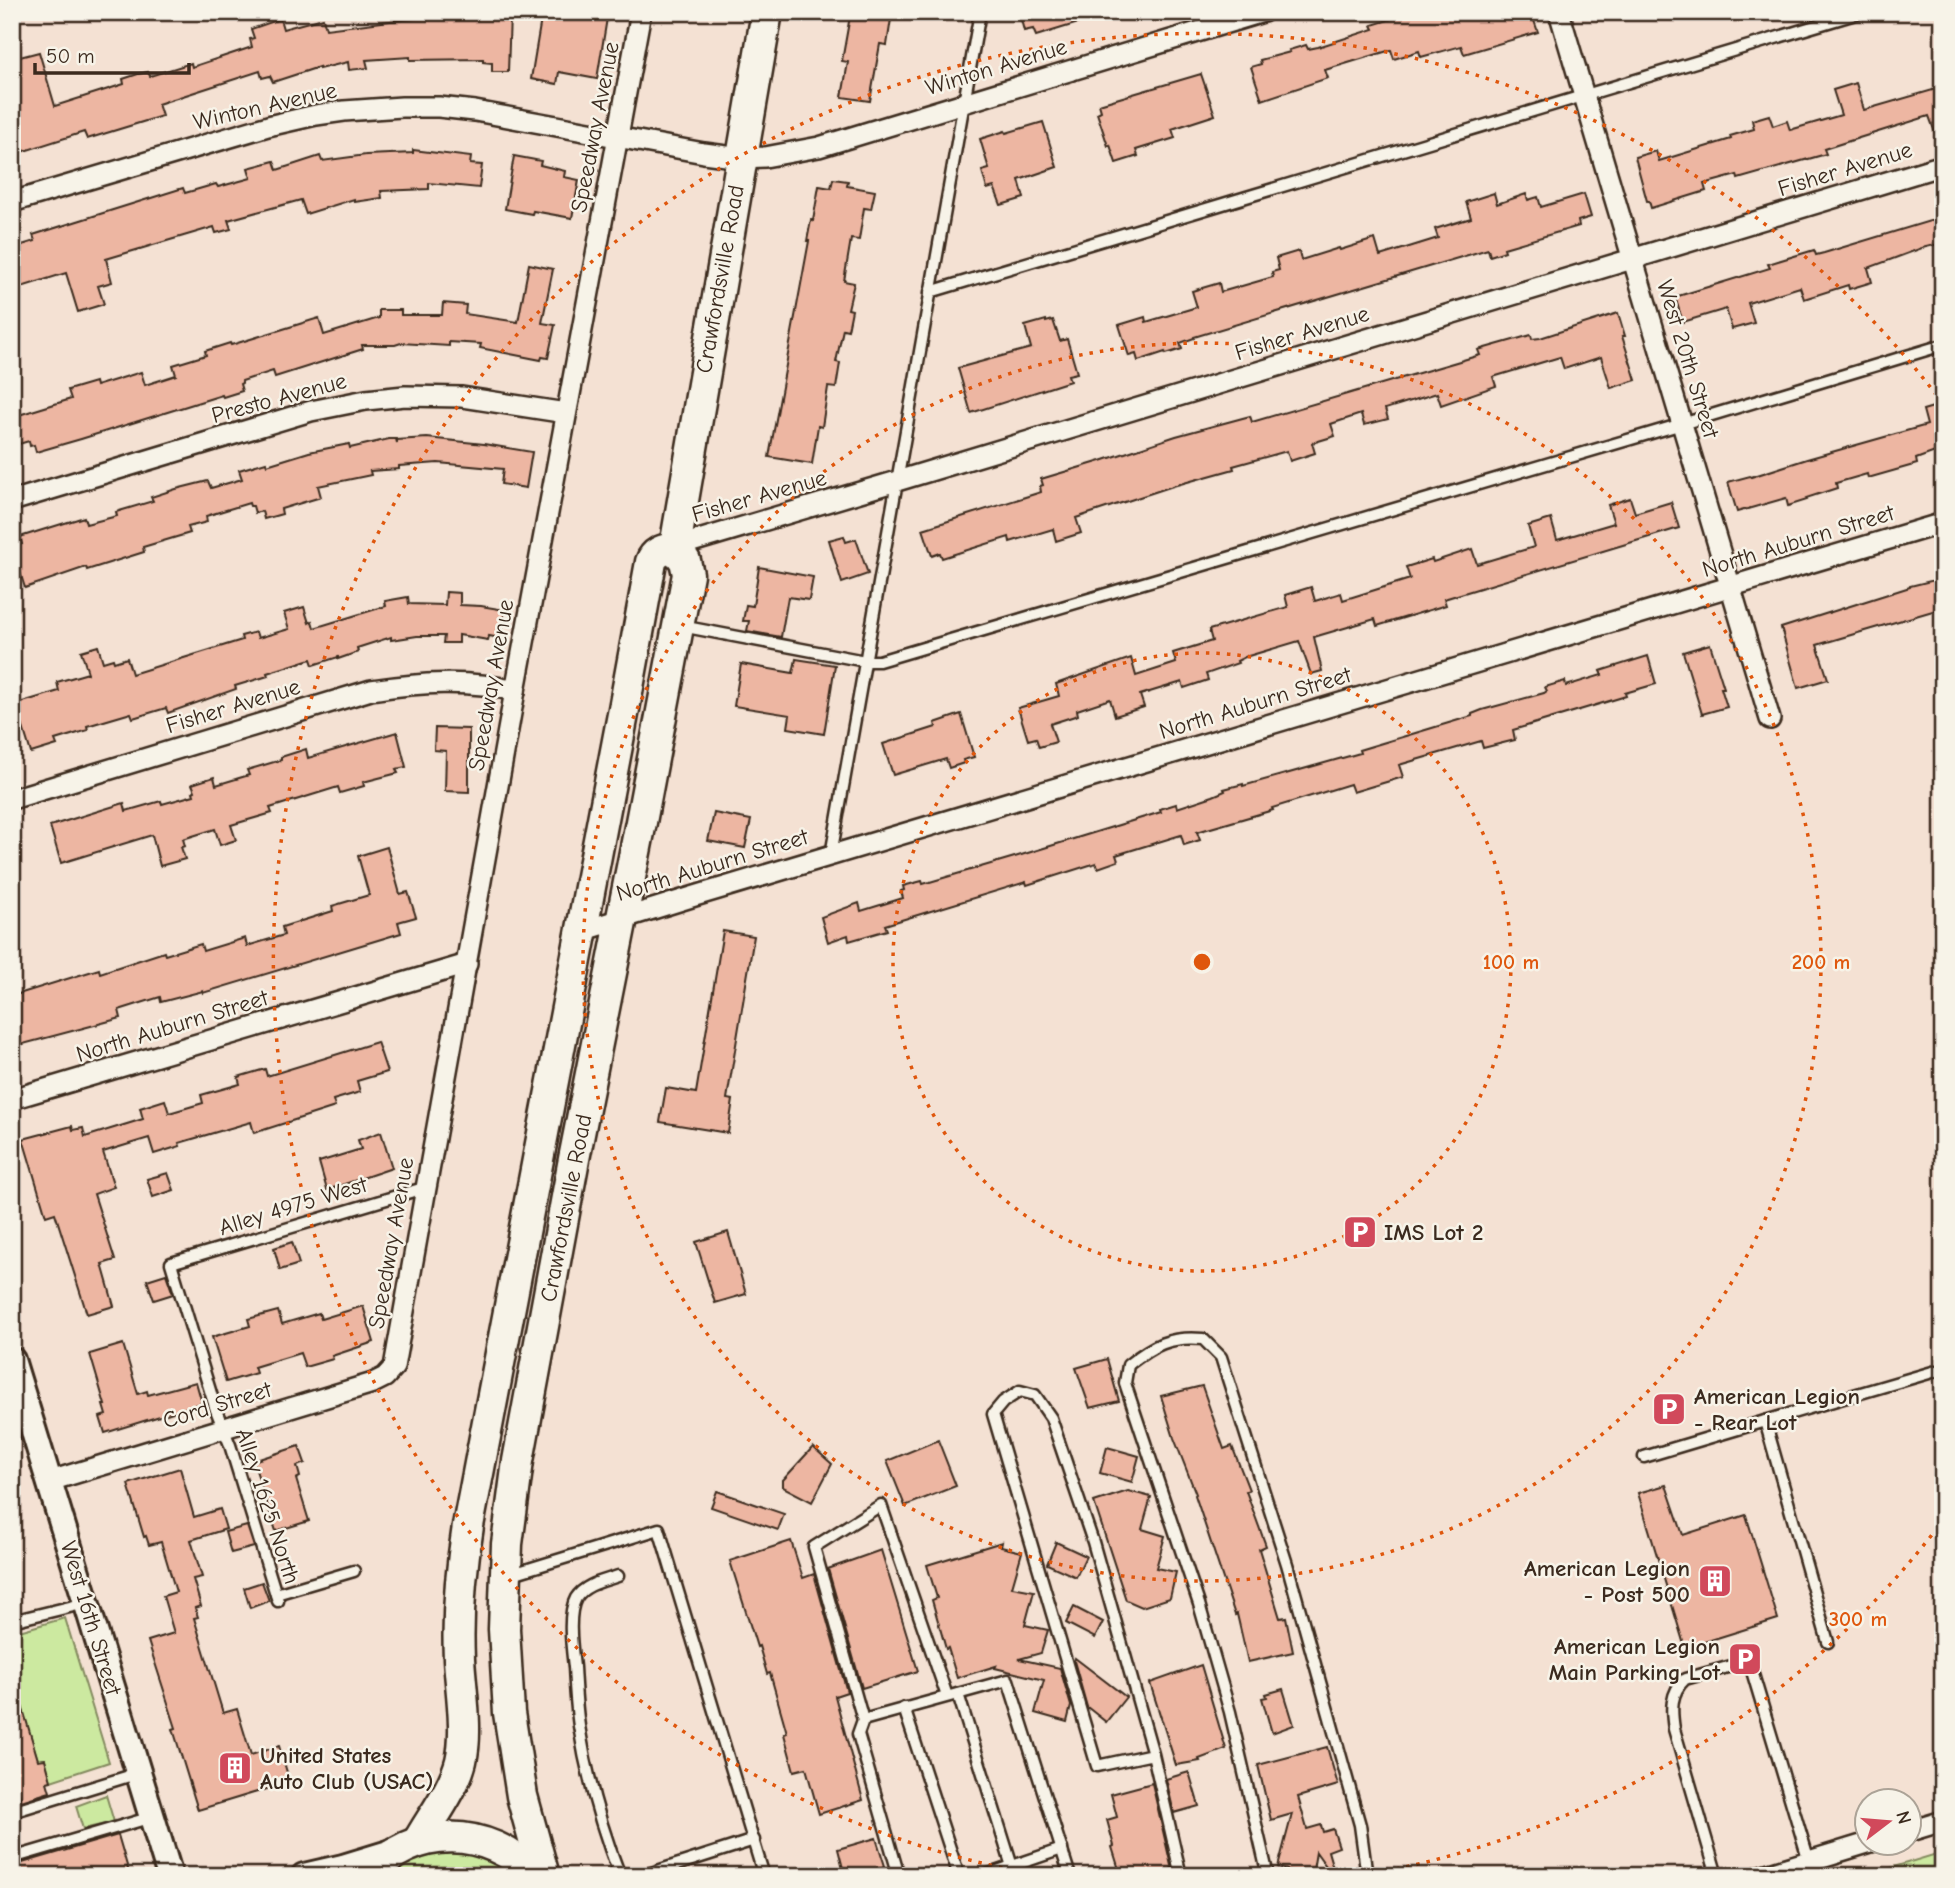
<svg xmlns="http://www.w3.org/2000/svg" width="1955" height="1888" font-family="'Comic Neue',sans-serif">
<style>
.green{fill:#cce9a0;stroke:#848a5f;stroke-width:2}
.building{fill:#edb6a2;stroke:#3b2a1e;stroke-width:2}
.lines{fill:none;stroke-linecap:round;stroke-linejoin:round}
.service-casing{stroke:#3b2a1e;stroke-width:15}
.minor-casing{stroke:#3b2a1e;stroke-width:24}
.tertiary-casing{stroke:#3b2a1e;stroke-width:30}
.primary-casing{stroke:#3b2a1e;stroke-width:35}
.service{stroke:#f7f3e8;stroke-width:10}
.minor{stroke:#f7f3e8;stroke-width:19}
.tertiary{stroke:#f7f3e8;stroke-width:24}
.primary{stroke:#f7f3e8;stroke-width:30}
.ring{fill:none;stroke:#df570d;stroke-width:3.5;stroke-dasharray:3.5 7}
.labels{text-anchor:middle;dominant-baseline:central;stroke-width:5;stroke-linejoin:round;paint-order:stroke}
.street-label{font-size:23px;fill:#3b2a1e;stroke:#f7f3e8}
.poi-label{font-size:23px;font-weight:bold;fill:#3b2a1e;stroke:#f7f3e8;text-anchor:start}
.centre{fill:#df570d;stroke:#f7f3e8;stroke-width:3.5}
.ring-label{font-size:21px;text-anchor:middle;font-weight:bold;fill:#df570d;stroke:#f7f3e8;stroke-width:5;stroke-linejoin:round;paint-order:stroke}
</style>
<rect width="100%" height="100%" fill="#f4e1d3"/>
<filter id="ink" filterUnits="userSpaceOnUse"><feTurbulence type="fractalNoise" baseFrequency=".0143" numOctaves="2"/><feDisplacementMap in="SourceGraphic" scale="14" xChannelSelector="R" yChannelSelector="G"/><feConvolveMatrix kernelMatrix="1 2 1 2 8 2 1 2 1" color-interpolation-filters="sRGB"/></filter>
<g filter="url(#ink)">
<!-- green -->
<g class="green">
<polygon points="65,1618 109,1762 51,1781 45,1759 38,1760 12,1675 12,1633"/>
<polygon points="106,1795 114,1822 83,1829 76,1806"/>
<polygon points="438,1838 535,1876 368,1876"/>
<polygon points="1943,1852 1943,1876 1864,1876"/>
</g>
<!-- building -->
<g class="building">
<polygon points="440,12 508,12 508,14 510,14 508,72 492,72 492,63 483,62 483,59 410,60 410,57 366,60 368,68 349,70 348,62 319,69 319,67 273,82 270,76 262,78 260,71 158,104 162,116 87,139 84,132 12,155 12,59 39,52 55,106 124,84 123,79 138,74 148,72 150,76 191,63 192,67 252,47 250,39 254,38 251,29 280,19 283,29 323,18 326,29 390,21 440,17"/>
<polygon points="555,12 608,12 597,79 559,72 557,84 531,79 542,13 554,15"/>
<polygon points="857,12 873,12 872,17 891,19 887,45 880,44 870,101 842,97 848,62 842,61 850,16 856,17"/>
<polygon points="1019,12 1097,12 1098,17 1036,36 1033,29 1024,31"/>
<polygon points="1414,12 1531,12 1538,32 1464,54 1461,46 1421,57 1419,51 1394,59 1391,50 1325,70 1328,78 1262,100 1251,67 1261,64 1260,60 1290,52 1289,50 1306,45 1308,49 1318,47 1374,29 1372,25"/>
<polygon points="1201,74 1215,115 1172,129 1175,138 1136,150 1138,156 1116,163 1110,145 1108,146 1097,113 1101,111 1099,104"/>
<polygon points="1856,83 1864,110 1943,87 1943,148 1941,149 1929,116 1824,149 1826,154 1738,179 1737,175 1704,184 1706,191 1651,208 1649,201 1647,201 1635,157 1656,151 1659,161 1731,139 1730,136 1754,129 1752,120 1769,115 1773,126 1787,121 1790,130 1841,115 1833,90"/>
<polygon points="1043,122 1057,167 1019,180 1024,198 1001,205 994,187 987,189 982,171 989,169 980,139 1005,131 1006,133"/>
<polygon points="413,150 471,157 470,164 482,165 479,188 429,183 429,189 381,191 382,198 354,202 354,199 306,214 301,200 228,220 231,229 216,233 214,227 106,259 112,282 98,286 104,304 78,312 66,273 12,290 12,248 35,241 33,235 183,188 185,193 216,184 218,187 251,178 248,168 274,161 277,170 320,156 322,161 366,155 413,153"/>
<polygon points="514,156 541,161 540,165 565,171 564,177 579,180 572,218 533,211 532,214 505,209"/>
<polygon points="833,179 848,181 847,186 875,191 871,209 864,208 859,240 851,239 844,281 854,283 848,309 852,310 848,330 843,329 836,362 840,363 836,388 828,387 822,427 818,426 812,464 769,457 809,241 807,241 811,220 813,221 819,186 831,188"/>
<polygon points="1494,193 1497,204 1526,194 1528,200 1538,197 1541,207 1584,194 1591,217 1578,221 1579,226 1504,248 1505,251 1490,256 1488,249 1194,337 1194,338 1180,343 1182,349 1166,354 1165,352 1138,361 1136,354 1129,356 1119,325 1145,317 1146,322 1197,307 1192,291 1219,283 1221,292 1273,277 1272,272 1279,270 1276,258 1299,251 1301,260 1339,248 1340,250 1375,239 1380,256 1438,238 1435,229 1471,218 1466,202"/>
<polygon points="1943,217 1943,243 1922,248 1868,268 1872,282 1849,289 1848,285 1804,299 1800,287 1748,303 1754,323 1732,329 1726,309 1683,322 1675,297 1770,268 1768,264 1814,250 1816,255 1824,253"/>
<polygon points="529,264 553,269 542,323 555,325 548,358 542,357 541,360 480,348 481,344 449,342 449,346 401,343 395,345 362,345 363,349 275,377 273,371 242,381 242,383 240,384 242,391 223,397 222,395 81,439 36,452 34,445 30,446 29,441 12,446 12,417 71,399 68,390 95,382 96,386 141,372 145,385 176,375 173,365 206,355 205,351 230,343 231,345 319,318 324,335 379,318 379,310 401,310 401,315 442,315 443,303 466,305 465,314 518,322"/>
<polygon points="1618,313 1625,336 1622,336 1636,380 1611,388 1601,357 1564,369 1560,357 1493,377 1496,386 1441,405 1437,393 1385,409 1388,419 1364,425 1361,414 1331,424 1335,436 1312,443 1315,453 1290,461 1287,451 1233,466 1234,469 1173,486 1076,518 1081,533 1056,541 1053,529 1010,542 1009,537 942,558 940,553 932,556 923,529 1041,492 1040,486 1043,485 1041,479 1101,461 1176,436 1250,416 1252,422 1480,355 1478,350 1499,344 1531,335 1532,339 1540,338"/>
<polygon points="1046,320 1046,322 1053,320 1060,341 1067,339 1077,373 1068,375 1070,381 971,413 958,368 1031,348 1025,326"/>
<polygon points="1943,404 1943,463 1938,463 1935,452 1916,459 1917,464 1868,478 1867,474 1836,483 1837,488 1806,498 1807,500 1788,506 1786,498 1737,512 1728,482 1750,476 1751,477 1807,459 1927,425 1923,410"/>
<polygon points="427,438 484,444 532,452 526,488 501,484 503,469 438,463 399,466 399,469 370,471 371,475 318,486 321,497 281,509 282,514 264,519 262,511 255,513 253,506 250,506 249,503 206,516 207,522 188,527 190,533 143,547 144,552 87,570 86,567 25,588 12,547 22,544 20,537 84,517 86,524 117,516 116,512 153,501 151,497 176,489 208,481 211,488 242,479 239,470 266,462 267,465 309,452 349,444 350,448 389,439 396,439 397,443 397,440"/>
<polygon points="1630,498 1635,513 1671,502 1679,528 1444,599 1446,605 1377,626 1375,619 1314,637 1322,671 1311,674 1299,641 1245,657 1237,661 1238,663 1206,674 1208,680 1184,688 1182,682 1140,695 1144,707 1115,716 1110,699 1077,710 1078,715 1050,724 1056,742 1039,747 1036,738 1028,740 1018,708 1059,696 1056,684 1131,658 1136,676 1176,663 1173,653 1212,641 1209,630 1288,607 1285,595 1311,587 1315,601 1341,593 1343,600 1410,579 1406,567 1432,559 1433,562 1472,549 1477,564 1534,547 1528,526 1551,519 1557,540 1614,523 1608,505"/>
<polygon points="844,536 846,542 856,539 868,574 842,583 829,540"/>
<polygon points="759,567 813,577 809,600 788,597 781,637 747,631 749,621 743,621 746,605 753,606"/>
<polygon points="1943,578 1943,608 1817,645 1828,679 1798,688 1781,628 1910,587 1910,586"/>
<polygon points="446,592 460,593 460,605 481,606 505,610 500,638 489,636 488,640 459,635 459,643 443,643 444,636 417,636 391,640 391,637 357,648 358,652 338,659 338,657 313,665 311,659 267,673 268,676 235,686 236,689 168,713 166,708 133,718 131,713 87,726 88,730 55,740 57,745 31,753 22,724 18,725 13,710 18,709 16,704 59,691 57,682 88,673 81,651 98,646 103,662 113,659 114,662 127,658 132,674 242,640 241,636 256,632 258,638 289,629 284,613 304,607 309,623 312,621 314,628 386,606 385,601 408,597 409,604 445,605"/>
<polygon points="1710,644 1724,688 1721,688 1727,707 1702,714 1683,652"/>
<polygon points="1648,656 1656,684 1625,693 1626,696 1513,730 1515,740 1483,748 1481,741 1399,765 1403,777 1353,792 1350,784 1272,808 1273,810 1197,832 1200,840 1184,845 1181,835 1116,855 1118,861 1098,868 1096,863 1027,885 1026,882 885,925 887,930 849,941 848,935 828,942 821,917 859,903 861,911 903,898 901,891 904,890 903,886 922,881 923,884 1018,856 1161,812 1160,809 1176,804 1177,808 1213,796 1225,791 1224,789 1243,784 1243,786 1360,753 1359,750 1472,716 1472,714 1482,710 1544,693 1547,691 1545,687 1565,681 1566,686 1602,675 1600,671"/>
<polygon points="796,659 835,665 824,734 788,728 790,715 734,706 741,664 793,673"/>
<polygon points="961,714 974,757 963,760 964,763 949,768 946,759 893,775 883,744 936,727 935,723"/>
<polygon points="435,728 469,729 469,792 445,791 446,751 434,750"/>
<polygon points="397,732 406,767 396,769 398,773 363,782 364,786 340,793 338,787 270,808 272,813 231,825 236,840 220,845 215,829 183,839 185,846 181,847 185,859 160,866 152,835 61,863 50,826 124,803 126,811 161,801 162,804 194,795 193,792 195,791 192,784 214,777 216,785 249,775 247,770 281,760 281,757 306,749 308,758"/>
<polygon points="714,813 751,820 745,848 708,841"/>
<polygon points="387,847 400,894 408,892 416,917 398,922 401,933 203,993 203,991 161,1002 160,997 119,1010 121,1018 12,1047 12,996 99,969 100,973 164,952 165,955 201,944 203,951 245,938 247,946 284,935 282,927 333,911 332,906 369,895 358,856"/>
<polygon points="723,931 754,936 727,1099 733,1100 728,1133 660,1122 666,1088 696,1093"/>
<polygon points="377,1042 387,1072 357,1081 360,1092 333,1100 335,1107 254,1133 251,1122 179,1143 180,1146 154,1154 149,1138 103,1152 114,1187 94,1194 115,1260 102,1264 114,1306 87,1314 55,1213 46,1216 23,1139 72,1126 73,1130 83,1128 85,1137 143,1119 140,1108 165,1100 169,1113 203,1103 201,1095 240,1084 238,1077 265,1069 267,1076"/>
<polygon points="381,1132 392,1168 327,1190 319,1162 361,1149 358,1140"/>
<polygon points="168,1173 174,1190 153,1197 147,1179"/>
<polygon points="728,1232 746,1294 715,1303 696,1242"/>
<polygon points="292,1242 299,1264 280,1270 274,1248"/>
<polygon points="166,1274 173,1294 154,1300 147,1280"/>
<polygon points="363,1306 374,1342 332,1356 333,1359 305,1367 300,1353 254,1367 256,1373 226,1382 212,1337 250,1326 248,1319 278,1311 282,1324 319,1313 321,1319"/>
<polygon points="123,1344 138,1394 147,1391 148,1395 196,1382 202,1403 105,1433 100,1417 106,1415 103,1405 105,1405 90,1354"/>
<polygon points="1107,1359 1119,1401 1090,1408 1076,1368"/>
<polygon points="1202,1386 1224,1449 1232,1446 1249,1490 1246,1491 1266,1546 1259,1549 1280,1618 1286,1617 1293,1652 1248,1662 1237,1614 1235,1615 1195,1495 1196,1494 1174,1438 1161,1396"/>
<polygon points="938,1440 956,1486 905,1506 887,1461"/>
<polygon points="299,1446 305,1463 297,1466 300,1477 296,1479 309,1521 276,1531 253,1461"/>
<polygon points="813,1447 832,1464 812,1502 783,1487 783,1480"/>
<polygon points="1107,1447 1139,1456 1132,1482 1100,1473"/>
<polygon points="180,1468 194,1517 220,1509 226,1529 191,1540 202,1577 193,1579 201,1606 195,1608 198,1617 194,1618 223,1713 237,1709 251,1755 279,1746 290,1782 198,1810 173,1729 176,1728 148,1641 174,1633 163,1596 176,1592 161,1542 149,1545 146,1536 144,1537 128,1484"/>
<polygon points="1666,1485 1683,1535 1746,1515 1778,1619 1685,1648 1638,1493"/>
<polygon points="717,1491 784,1514 778,1530 711,1507"/>
<polygon points="1128,1491 1151,1497 1142,1529 1165,1536 1156,1568 1176,1572 1170,1598 1142,1607 1126,1600 1094,1502"/>
<polygon points="247,1526 254,1547 231,1553 225,1532"/>
<polygon points="791,1541 803,1578 814,1574 847,1692 835,1696 863,1800 819,1814 806,1768 794,1771 784,1734 787,1733 770,1673 767,1674 759,1646 757,1647 730,1561"/>
<polygon points="1002,1542 1001,1547 1022,1552 1012,1587 1034,1591 1025,1625 1048,1630 1041,1653 1019,1659 1060,1668 1071,1706 1067,1722 1035,1713 1044,1680 995,1668 996,1666 957,1678 948,1648 946,1649 932,1600 937,1598 927,1565"/>
<polygon points="1056,1542 1086,1556 1076,1577 1047,1564"/>
<polygon points="881,1550 918,1671 862,1688 828,1569"/>
<polygon points="262,1582 269,1601 250,1608 244,1588"/>
<polygon points="1074,1607 1103,1622 1095,1638 1066,1623"/>
<polygon points="1075,1658 1126,1697 1106,1722 1087,1707 1074,1661"/>
<polygon points="1201,1665 1226,1749 1199,1759 1200,1761 1176,1765 1150,1683"/>
<polygon points="17,1689 38,1760 45,1759 51,1781 47,1782 50,1792 21,1801 18,1789 12,1791 12,1690"/>
<polygon points="1283,1689 1294,1725 1272,1733 1262,1698 1267,1697 1266,1694"/>
<polygon points="1327,1747 1338,1785 1298,1797 1307,1829 1321,1825 1323,1832 1333,1829 1339,1847 1328,1851 1335,1875 1333,1876 1316,1852 1312,1876 1308,1876 1278,1867 1292,1814 1271,1820 1258,1765"/>
<polygon points="1189,1772 1199,1806 1174,1813 1166,1779"/>
<polygon points="1152,1783 1172,1870 1150,1876 1121,1876 1112,1847 1114,1846 1107,1820 1117,1817 1111,1794"/>
<polygon points="118,1835 130,1876 12,1876 12,1866"/>
<polygon points="876,1838 885,1866 852,1876 845,1876 838,1849"/>
</g>
<g class="lines">
<!-- service casing -->
<g class="service-casing">
<g id="service">
<polyline points="930,292 1862,12"/>
<polyline points="681,626 865,661 879,661 1682,424 1943,345"/>
<polyline points="831,855 980,12"/>
<polyline points="1765,1421 1936,1371"/>
<polyline points="1644,1457 1765,1421 1828,1642"/>
<polyline points="509,1575 659,1529 764,1876"/>
<path d="M618,1576C604,1581 585,1584 576,1598C567,1614 572,1649 574,1667C575,1686 576,1706 579,1726C587,1777 601,1827 620,1876"/>
<polyline points="276,1594 354,1571"/>
<polyline points="278,1601 230,1445 216,1410 171,1263 427,1187"/>
<polyline points="12,1619 16,1620 86,1603"/>
<polyline points="958,1694 1015,1876"/>
<polyline points="904,1708 959,1876"/>
<polyline points="863,1720 814,1547 881,1505 947,1696"/>
<polyline points="1153,1754 1097,1766 993,1414 1003,1402 1020,1391 1035,1395 1051,1418 1093,1542 1153,1754 1181,1876"/>
<polyline points="12,1812 139,1773"/>
<polyline points="12,1858 152,1817"/>
<polyline points="642,1876 754,1840"/>
<polyline points="899,1876 858,1734 863,1720 1008,1680 1070,1876"/>
<polyline points="983,1876 1062,1849"/>
<path d="M1268,1876L1230,1712L1199,1604L1125,1383L1128,1365C1153,1345 1170,1336 1203,1339L1221,1357L1287,1564L1360,1825L1367,1876"/>
<path d="M1717,1876L1674,1729C1671,1710 1670,1693 1685,1679L1749,1661L1809,1861"/>
</g>
</g>
<!-- minor casing -->
<g class="minor-casing">
<g id="minor">
<polyline points="1559,12 1770,719"/>
<polyline points="12,202 268,126 316,115 344,111 402,107 439,107 475,111 704,153 741,158 765,157 819,147 1263,12"/>
<polyline points="12,501 311,411 366,400 405,396 462,397 566,413"/>
<polyline points="675,547 897,481 1943,165"/>
<path d="M12,799L371,690C418,683 468,679 515,691"/>
<polyline points="582,931 695,896 1943,523"/>
<polyline points="12,1099 467,964"/>
<polyline points="50,1481 373,1383 385,1377 394,1367 515,691 641,12"/>
<polyline points="1910,1831 1943,1821"/>
<polyline points="1760,1876 1871,1842"/>
</g>
</g>
<!-- tertiary casing -->
<g class="tertiary-casing">
<g id="tertiary">
<polyline points="12,1360 170,1876"/>
<polyline points="304,1876 343,1867 392,1852"/>
</g>
</g>
<!-- primary casing -->
<g class="primary-casing">
<g id="primary">
<path d="M418,1842C432,1817 454,1789 461,1761C468,1731 461,1691 459,1659C457,1614 461,1570 468,1526L624,709L651,562C655,551 664,550 675,547"/>
<path d="M368,1876C413,1824 489,1825 535,1876"/>
<polyline points="544,1876 522,1796 509,1713 504,1629 507,1544 518,1461 574,1159 641,822 688,574 685,561 675,547 767,12"/>
</g>
</g>
<!-- service -->
<use href="#service" class="service"/>
<!-- minor -->
<use href="#minor" class="minor"/>
<!-- tertiary -->
<use href="#tertiary" class="tertiary"/>
<!-- primary -->
<use href="#primary" class="primary"/>
</g>
</g>
<!-- distance rings -->
<g class="ring">
<circle cx="1202" cy="962" r="309"/>
<circle cx="1202" cy="962" r="619"/>
<path d="M1938 1527A928 928 0 0 1 1371 1874M1033 1874A928 928 0 1 1 1938 397"/>
</g>
<!-- icons -->
<defs>
<g id="parking-square" transform="scale(1.75)"><rect x="-9" y="-9" width="18" height="18" rx="4" fill="#d1495b" stroke="#f7f3e8"/><path d="M-3.5-5.5H1a3.5 3.5 0 0 1 0 7H-1V5.5H-3.5ZM-1-3.4V-.6H.8a1.4 1.4 0 0 0 0-2.8Z" fill="#fff"/></g>
<g id="building-square" transform="scale(1.75)"><rect x="-9" y="-9" width="18" height="18" rx="4" fill="#d1495b" stroke="#f7f3e8"/><path d="M-4-6H4V6H1V3H-1V6H-4ZM-2.5-4.3h1.7v1.8h-1.7ZM.8-4.3h1.7v1.8H.8ZM-2.5-1h1.7V.8h-1.7ZM.8-1h1.7V.8H.8Z" fill="#fff"/></g>
</defs>
<g fill-rule="evenodd">
<use href="#parking-square" x="1360" y="1232"/>
<use href="#parking-square" x="1669" y="1409"/>
<use href="#building-square" x="1715" y="1581"/>
<use href="#parking-square" x="1745" y="1659"/>
<use href="#building-square" x="235" y="1768"/>
</g>
<g class="labels">
<!-- street labels -->
<g class="street-label">
<text transform="translate(996 67) rotate(-17)">Winton Avenue</text>
<text transform="translate(265 106) rotate(-13)">Winton Avenue</text>
<text transform="translate(595 127) rotate(-79)">Speedway Avenue</text>
<text transform="translate(1845 169) rotate(-17)">Fisher Avenue</text>
<text transform="translate(720 279) rotate(-80)">Crawfordsville Road</text>
<text transform="translate(1302 333) rotate(-17)">Fisher Avenue</text>
<text transform="translate(1688 359) rotate(73)">West 20th Street</text>
<text transform="translate(279 398) rotate(-15)">Presto Avenue</text>
<text transform="translate(759 496) rotate(-16)">Fisher Avenue</text>
<text transform="translate(1798 541) rotate(-17)">North Auburn Street</text>
<text transform="translate(491 685) rotate(-80)">Speedway Avenue</text>
<text transform="translate(1255 703) rotate(-17)">North Auburn Street</text>
<text transform="translate(233 706) rotate(-17)">Fisher Avenue</text>
<text transform="translate(712 865) rotate(-17)">North Auburn Street</text>
<text transform="translate(172 1026) rotate(-17)">North Auburn Street</text>
<text transform="translate(293 1206) rotate(-17)">Alley 4975 West</text>
<text transform="translate(566 1208) rotate(-79)">Crawfordsville Road</text>
<text transform="translate(391 1243) rotate(-80)">Speedway Avenue</text>
<text transform="translate(217 1405) rotate(-17)">Cord Street</text>
<text transform="translate(268 1506) rotate(72)">Alley 1625 North</text>
<text transform="translate(91 1618) rotate(73)">West 16th Street</text>
</g>
<!-- poi labels -->
<g class="poi-label">
<text x="1384" y="1232">IMS Lot 2</text>
<text x="1694" y="1396">American Legion<tspan x="1694" dy="26">- Rear Lot</tspan></text>
<text x="1690" y="1568" text-anchor="end">American Legion<tspan x="1690" dy="26">- Post 500</tspan></text>
<text x="1720" y="1646" text-anchor="end">American Legion<tspan x="1720" dy="26">Main Parking Lot</tspan></text>
<text x="260" y="1755">United States<tspan x="260" dy="26">Auto Club (USAC)</tspan></text>
</g>
</g>
<circle cx="1202" cy="962" r="10" class="centre"/>
<g class="ring-label">
<text x="1511" y="969">100 m</text>
<text x="1821" y="969">200 m</text>
<text x="1858" y="1626">300 m</text>
</g>
<!-- margin -->
<rect width="1955" height="1888" fill="none" stroke="#f7f3e8" stroke-width="42"/>
<rect x="21" y="21" width="1913" height="1846" fill="none" stroke="#3b2a1e" stroke-width="2.5" filter="url(#ink)"/>
<!-- north arrow -->
<g transform="translate(1888 1822) rotate(74)"><circle r="33" fill="#f7f3e8" stroke="#aca397" stroke-width="2"/>
<path d="M0-5L12 26L0 18L-12 26Z" fill="#d1495b"/>
<text y="-10" font-size="19" font-weight="bold" text-anchor="middle" fill="#3b2a1e">N</text>
</g>
<!-- scale -->
<path d="M35 63v10h154v-10" fill="none" stroke="#3b2a1e" stroke-width="3.5"/>
<text x="46" y="63" font-size="21" fill="#3b2a1e" stroke="#f7f3e8" stroke-width="5" paint-order="stroke">50 m</text>
</svg>
